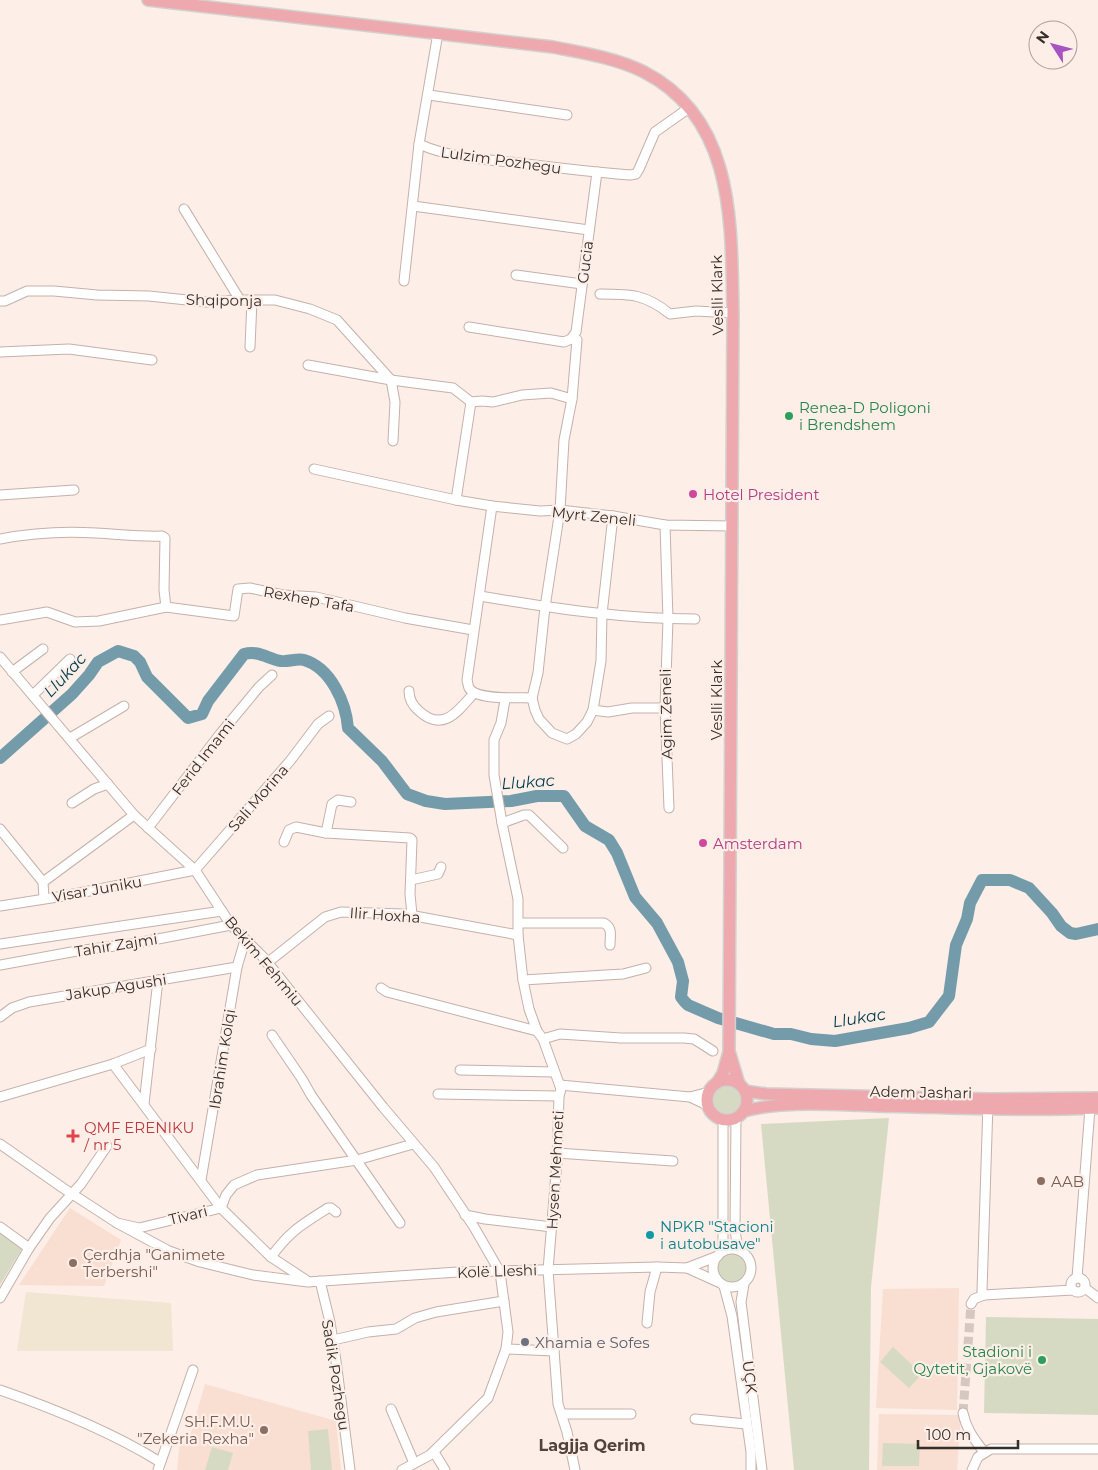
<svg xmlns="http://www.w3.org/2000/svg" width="1098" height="1470" font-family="Montserrat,sans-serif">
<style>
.commercial{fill:#f1e6d1}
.built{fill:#f9ded2}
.green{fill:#d7dac3}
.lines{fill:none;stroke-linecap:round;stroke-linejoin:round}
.river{stroke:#749baa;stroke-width:12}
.minor-tunnel{stroke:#d5c8c1;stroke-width:9;stroke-dasharray:9 4.5;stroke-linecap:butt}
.minor-casing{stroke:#c4b1aa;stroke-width:11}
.major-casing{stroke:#d3d1d0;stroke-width:14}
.minor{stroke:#fff;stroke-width:9}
.major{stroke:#eda9ad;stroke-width:11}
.leisure-dot{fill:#2e9e5b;stroke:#fdeee7;stroke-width:2}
.hotel-dot{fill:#d1479c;stroke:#fdeee7;stroke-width:2}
.health-dot{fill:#e0444e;stroke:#fdeee7;stroke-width:2}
.education-dot{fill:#8d6e63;stroke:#fdeee7;stroke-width:2}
.culture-dot{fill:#0f9aa8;stroke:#fdeee7;stroke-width:2}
.worship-dot{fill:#6b7280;stroke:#fdeee7;stroke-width:2}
.labels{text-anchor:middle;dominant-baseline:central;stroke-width:4.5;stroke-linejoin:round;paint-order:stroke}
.street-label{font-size:15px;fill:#352e2b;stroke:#fdeee7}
.leisure-label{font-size:15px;fill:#27864d;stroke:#fdeee7;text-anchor:start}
.hotel-label{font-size:15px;fill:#b23c85;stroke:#fdeee7;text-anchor:start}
.health-label{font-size:15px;fill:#be3a42;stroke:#fdeee7;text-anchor:start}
.education-label{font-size:15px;fill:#785e54;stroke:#fdeee7;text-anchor:start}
.culture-label{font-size:15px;fill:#0d838f;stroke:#fdeee7;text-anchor:start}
.worship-label{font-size:15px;fill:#5b616d;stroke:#fdeee7;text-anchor:start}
.water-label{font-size:16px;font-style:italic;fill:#003b4c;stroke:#fdeee7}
.neighbourhood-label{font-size:16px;font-weight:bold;fill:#53433d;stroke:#fdeee7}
</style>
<rect width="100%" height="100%" fill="#fdeee7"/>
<!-- commercial -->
<polygon class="commercial" points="26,1292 171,1303 173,1351 17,1351"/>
<!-- built -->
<g class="built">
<polygon points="70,1208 121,1240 104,1286 19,1285"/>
<polygon points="959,1288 957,1410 876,1408 883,1289"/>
<polygon points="205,1384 336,1421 341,1470 177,1470 180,1440 188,1443"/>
<polygon points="879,1414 961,1415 957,1470 877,1470"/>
</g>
<!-- green -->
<g class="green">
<circle cx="726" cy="1100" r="15"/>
<polygon points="889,1118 871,1287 869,1470 794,1470 761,1124"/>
<polygon points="0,1233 23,1247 0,1285"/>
<circle cx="732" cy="1268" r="15"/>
<polygon points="986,1317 1098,1319 1098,1415 984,1413"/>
<polygon points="893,1347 922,1374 909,1388 880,1362"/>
<polygon points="328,1429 332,1470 311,1470 308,1431"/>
<polygon points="883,1443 920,1444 919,1466 882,1466"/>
<polygon points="212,1447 233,1453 228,1470 205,1470"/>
</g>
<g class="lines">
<!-- river -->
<path class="river" d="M0,758L72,694L89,675L98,662L118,651L134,656L140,662L147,677L188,718L202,714L208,701L244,654C259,650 268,659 281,661C289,662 297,658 304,660C331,668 346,703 348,728L382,761L407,794L426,801L445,804L511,801L537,796H564L585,826L609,840L617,853L635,897L657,923L678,962L683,981L681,997L684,1001L688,1005L718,1018L774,1034H791L811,1039L835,1041L909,1028L929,1022L949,996L956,945L967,919L970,903L982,880H1010L1029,888L1052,913L1061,926L1070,933L1076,934L1098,929"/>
<!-- minor-tunnel -->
<polyline class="minor-tunnel" points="963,1413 971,1304"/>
<!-- minor casing -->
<g class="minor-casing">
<g id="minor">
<path d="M438,33L419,144C448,157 479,159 510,162C550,167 590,172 630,175L636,174L639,169L655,132L689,108"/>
<polyline points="429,95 567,115"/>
<polyline points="413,206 589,230"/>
<polyline points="184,209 240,300"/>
<polyline points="516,275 582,284"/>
<polyline points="404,281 419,144"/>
<path d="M600,294C631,294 645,294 670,314L696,311L733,313"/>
<polyline points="0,301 5,301 27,291 54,291 97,295 149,296 206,302 240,300 275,300 310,309 337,320 391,380"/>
<polyline points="469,327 564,342 571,339 576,332 597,172"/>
<polyline points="571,339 577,340 572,399 564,440 560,510 545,607 538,673 532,698 535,710 539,719 552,733 567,739 576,734 587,722 593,710 601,661 602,614 613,516"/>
<polyline points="250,347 252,300"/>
<polyline points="0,352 69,349 152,360"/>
<polyline points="308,365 391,380 453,388 471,402"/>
<polyline points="391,380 395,402 393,441"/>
<polyline points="471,402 482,401 493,402 522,395 551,393 572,399"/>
<polyline points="314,469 456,500 492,506 540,511 560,510 613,516 665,525 732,526"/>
<polyline points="0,495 74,490"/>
<polyline points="456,500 471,402"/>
<path d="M492,506L467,680C468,683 468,686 469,688C477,701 519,697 532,698"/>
<polyline points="665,525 668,619 665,708 669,808"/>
<path d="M0,539C31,533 65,531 96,533C118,534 140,537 162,536L165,538L164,590L166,607"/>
<path d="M480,596C551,608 623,619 695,619"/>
<polyline points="0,620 47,612 75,622 99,621 166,607 234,616 238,589 250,588 283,595 316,597 405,618 473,630"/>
<polyline points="0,657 134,815 195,870 231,925 264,958 383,1107 434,1167 474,1227 500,1272 508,1332 506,1349 488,1398 430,1455 402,1470"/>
<polyline points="12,672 43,649"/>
<path d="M409,691C409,699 413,706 419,711C443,733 458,711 474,693"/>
<polyline points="33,695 70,659"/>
<polyline points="505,700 501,723 494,740 494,775 502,823 518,899 518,935 523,980 529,1009 537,1031 543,1039 561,1089 559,1096 557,1162 548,1270 558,1404 567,1432 575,1470"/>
<polyline points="593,710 608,712 632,708 665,708"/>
<polyline points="70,738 124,706"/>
<polyline points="351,802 338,800 332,804 326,833 410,838 412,840 410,894 412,915"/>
<polyline points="72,803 94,789 108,784"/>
<polyline points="502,823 524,815 529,815 563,848"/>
<polyline points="148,828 220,734 259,687 272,675"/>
<polyline points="0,829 43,882"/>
<polyline points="284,842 289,830 296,827 326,833"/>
<polyline points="411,880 438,874 441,867"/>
<polyline points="44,898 43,882 134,815"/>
<polyline points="0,906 64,896 195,870 290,761 318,724 329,716"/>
<path d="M519,923H604C613,928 610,936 610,945"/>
<polyline points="0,944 222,911"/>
<polyline points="267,963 325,917 341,912 404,914 518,935"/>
<polyline points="0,965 77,951 137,943 231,925"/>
<polyline points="523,980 623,974 646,968"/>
<polyline points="381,988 387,992 537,1031"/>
<polyline points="0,1017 12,1008 29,1002 237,967"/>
<polyline points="272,1035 302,1079 311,1095 400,1223"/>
<polyline points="543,1039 560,1034 621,1038 684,1038 694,1039 713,1051"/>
<polyline points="113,1064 221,1208 271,1257 306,1280"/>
<polyline points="460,1070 554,1072"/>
<polyline points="560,1085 690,1097 709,1092"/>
<polyline points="438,1094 559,1096"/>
<polyline points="0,1097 113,1064 151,1049"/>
<polyline points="690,1097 707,1105"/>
<polyline points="988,1103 982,1291 984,1295 1073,1290"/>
<polyline points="144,1104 158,980"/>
<polyline points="736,1118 735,1230 738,1250"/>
<polyline points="0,1144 63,1188 117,1223 139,1228 221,1208 226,1195 234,1185 257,1175 357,1160 413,1144"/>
<polyline points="557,1153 673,1161"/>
<polyline points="201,1180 237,967 245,940"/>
<polyline points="465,1215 485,1219 552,1227"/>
<polyline points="117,1223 169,1251 200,1262 253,1275 308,1282 458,1272 657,1267 687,1268 718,1256"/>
<polyline points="0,1227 29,1248"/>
<circle cx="732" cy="1268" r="19"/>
<polyline points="723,1251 723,1120"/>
<path d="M271,1257C290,1231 301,1225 328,1208H331L336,1212"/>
<polyline points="687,1268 718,1282"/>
<circle cx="1078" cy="1285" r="7"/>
<polyline points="1077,1278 1090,1108"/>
<polyline points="320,1281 330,1322 336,1361 350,1470"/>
<polyline points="744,1284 741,1302 762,1470"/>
<polyline points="724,1286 732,1316 751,1452 751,1470"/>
<polyline points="1085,1288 1098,1298"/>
<polyline points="0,1298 29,1248 50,1218 81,1184 107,1146"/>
<polyline points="971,1304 974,1299 984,1295"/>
<polyline points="647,1323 650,1292 657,1267"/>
<polyline points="333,1340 368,1332 396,1329 415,1318 436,1312 504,1301"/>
<polyline points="506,1349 554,1351"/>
<path d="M0,1390C55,1409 110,1431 160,1462"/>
<polyline points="391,1409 414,1463"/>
<path d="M963,1413C966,1429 975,1440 984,1452"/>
<polyline points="562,1414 631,1414"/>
<polyline points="695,1419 746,1424"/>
<polyline points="434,1452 445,1470"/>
<polyline points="158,1470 193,1370"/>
<polyline points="972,1470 978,1457 991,1449 1098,1449"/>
</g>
</g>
<!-- major casing -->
<g class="major-casing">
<g id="major">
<path d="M148,0L553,47C583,53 616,58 644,72C736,119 731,225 733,313L729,1052L723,1073L717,1083"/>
<polyline points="730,1054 739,1084"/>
<circle cx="727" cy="1100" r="20"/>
<polyline points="745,1091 766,1094 988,1099 1098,1098"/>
<path d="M744,1111C786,1100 833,1105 877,1106C950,1108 1024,1111 1098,1108"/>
</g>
</g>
<!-- minor -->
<use href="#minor" class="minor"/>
<!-- major -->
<use href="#major" class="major"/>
</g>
<!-- markers -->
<g class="leisure-dot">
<circle cx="789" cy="416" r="5"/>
<circle cx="1042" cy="1360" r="5"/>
</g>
<g class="hotel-dot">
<circle cx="693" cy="494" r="5"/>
<circle cx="703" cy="843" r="5"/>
</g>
<path class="health-dot" d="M70.5 1128.5h5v5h5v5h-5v5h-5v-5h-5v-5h5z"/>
<g class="education-dot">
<circle cx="1041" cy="1181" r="5"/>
<circle cx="73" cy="1263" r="5"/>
<circle cx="264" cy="1430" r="5"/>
</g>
<circle class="culture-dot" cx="650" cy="1235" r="5"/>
<circle class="worship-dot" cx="525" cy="1342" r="5"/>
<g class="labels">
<!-- street labels -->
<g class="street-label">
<text transform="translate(501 160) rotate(8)">Lulzim Pozhegu</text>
<text transform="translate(585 262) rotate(-83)">Gucia</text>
<text transform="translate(717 295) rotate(-91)">Veslli Klark</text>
<text transform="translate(224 300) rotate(1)">Shqiponja</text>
<text transform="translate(594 516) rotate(6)">Myrt Zeneli</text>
<text transform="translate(309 599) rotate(10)">Rexhep Tafa</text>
<text transform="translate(716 700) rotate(-90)">Veslli Klark</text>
<text transform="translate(666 714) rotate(-91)">Agim Zeneli</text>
<text transform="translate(203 757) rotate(-52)">Ferid Imami</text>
<text transform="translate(258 798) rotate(-49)">Sali Morina</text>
<text transform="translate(97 889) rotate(-10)">Visar Juniku</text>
<text transform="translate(385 915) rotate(4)">Ilir Hoxha</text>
<text transform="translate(116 945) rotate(-9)">Tahir Zajmi</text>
<text transform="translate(264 961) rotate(50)">Bekim Fehmiu</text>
<text transform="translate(116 987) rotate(-9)">Jakup Agushi</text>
<text transform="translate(222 1059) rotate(-81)">Ibrahim Kolqi</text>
<text transform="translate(921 1092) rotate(1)">Adem Jashari</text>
<text transform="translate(555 1170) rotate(-87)">Hysen Mehmeti</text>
<text transform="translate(188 1215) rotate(-14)">Tivari</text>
<text transform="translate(497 1271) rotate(-2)">Kolë Lleshi</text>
<text transform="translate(336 1375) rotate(81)">Sadik Pozhegu</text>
<text transform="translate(750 1377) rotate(83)">UÇK</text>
</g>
<!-- leisure labels -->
<g class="leisure-label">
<text x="799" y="407">Renea-D Poligoni<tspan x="799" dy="17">i Brendshem</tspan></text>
<text x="1032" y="1351" text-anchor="end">Stadioni i<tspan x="1032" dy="17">Qytetit, Gjakovë</tspan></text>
</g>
<!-- hotel labels -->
<g class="hotel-label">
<text x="703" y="494">Hotel President</text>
<text x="713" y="843">Amsterdam</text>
</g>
<!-- health labels -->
<g class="health-label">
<text x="84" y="1127">QMF ERENIKU<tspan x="84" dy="17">/ nr 5</tspan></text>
</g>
<!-- education labels -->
<g class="education-label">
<text x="1051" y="1181">AAB</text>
<text x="83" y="1254">Çerdhja "Ganimete<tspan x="83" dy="17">Terbershi"</tspan></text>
<text x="254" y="1421" text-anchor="end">SH.F.M.U.<tspan x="254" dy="17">"Zekeria Rexha"</tspan></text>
</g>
<!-- culture labels -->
<g class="culture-label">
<text x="660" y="1226">NPKR "Stacioni<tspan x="660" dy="17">i autobusave"</tspan></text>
</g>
<!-- worship labels -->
<g class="worship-label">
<text x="535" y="1342">Xhamia e Sofes</text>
</g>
<!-- water labels -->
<g class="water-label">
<text transform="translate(65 675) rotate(-47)">Llukac</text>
<text transform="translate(528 782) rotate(-4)">Llukac</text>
<text transform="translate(859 1018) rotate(-9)">Llukac</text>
</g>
<!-- neighbourhood labels -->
<g class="neighbourhood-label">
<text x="592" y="1445">Lagjja Qerim</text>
</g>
</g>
<!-- north arrow -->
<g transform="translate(1053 45) rotate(306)"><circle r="24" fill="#fdeee7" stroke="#ada19c"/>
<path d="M0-4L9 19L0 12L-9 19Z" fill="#a753c1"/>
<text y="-8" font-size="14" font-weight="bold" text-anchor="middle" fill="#352e2b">N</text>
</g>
<!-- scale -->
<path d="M918 1440v8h100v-8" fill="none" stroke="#352e2b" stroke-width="2.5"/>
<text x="926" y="1440" font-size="15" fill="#352e2b" stroke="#fdeee7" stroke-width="4" paint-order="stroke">100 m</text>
</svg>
